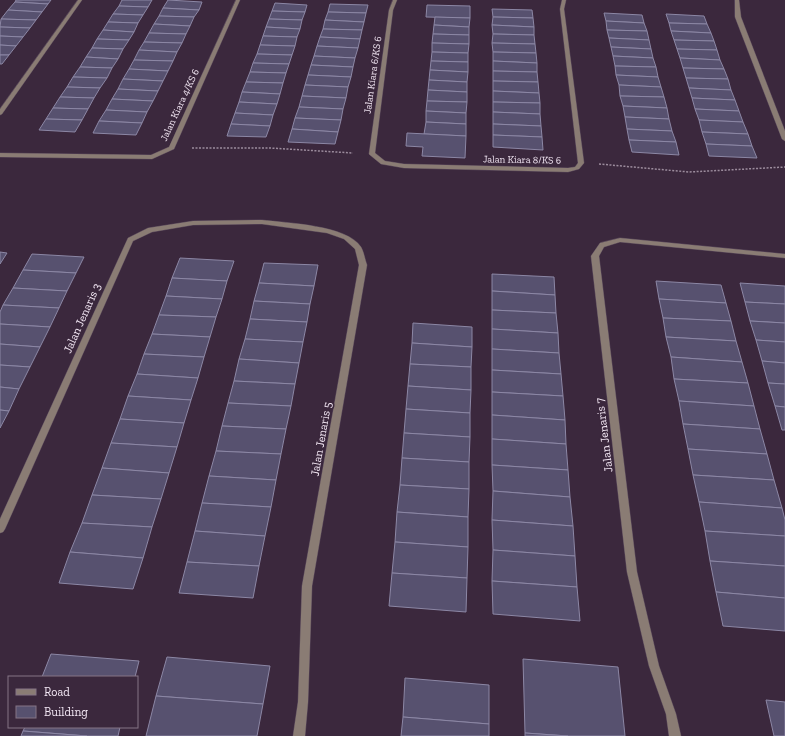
<svg xmlns="http://www.w3.org/2000/svg" width="785" height="736" font-family="'Zilla Slab',serif">
<style>
.building{fill:#57516f;stroke:#8c87a5}
.lines{fill:none;stroke-linecap:round;stroke-linejoin:round}
.minor-casing{stroke:#58475a;stroke-width:1}
.path{stroke:#9c8c9d;stroke-width:1.5;stroke-dasharray:2 1.5;stroke-linecap:butt}
.minor{fill:#8a7c74;fill-rule:evenodd}
.labels{text-anchor:middle;dominant-baseline:central;stroke-width:3.5;stroke-linejoin:round;paint-order:stroke}
.far-street-label{font-size:10px;fill:#f3e7f4;stroke:#3b283d}
.street-label{font-size:12px;fill:#f3e7f4;stroke:#3b283d}
</style>
<rect width="100%" height="100%" fill="#3b283d"/>
<!-- building -->
<g class="building">
<polygon points="16,0 51,0 48,4 15,2"/>
<polygon points="122,0 152,0 148,7 119,6"/>
<polygon points="168,0 202,2 199,10 163,8"/>
<polygon points="15,2 48,4 42,12 8,10"/>
<polygon points="275,3 307,5 305,12 272,11"/>
<polygon points="330,4 368,5 366,13 328,12"/>
<polygon points="427,5 470,6 470,18 426,17"/>
<polygon points="119,6 148,7 143,15 113,14"/>
<polygon points="163,8 199,10 194,17 159,16"/>
<polygon points="492,9 532,10 533,18 493,17"/>
<polygon points="8,10 42,12 36,20 1,19"/>
<polygon points="272,11 305,12 302,20 269,19"/>
<polygon points="328,12 366,13 364,22 325,20"/>
<polygon points="604,13 642,15 644,23 606,21"/>
<polygon points="113,14 143,15 138,23 108,22"/>
<polygon points="666,14 704,16 707,24 669,23"/>
<polygon points="159,16 194,17 190,26 154,24"/>
<polygon points="435,17 470,18 469,27 434,25"/>
<polygon points="493,17 533,18 534,27 492,25"/>
<polygon points="1,19 36,20 30,28 0,27"/>
<polygon points="269,19 302,20 300,29 266,27"/>
<polygon points="325,20 364,22 362,30 323,29"/>
<polygon points="606,21 644,23 647,31 607,30"/>
<polygon points="108,22 138,23 134,32 103,30"/>
<polygon points="669,23 707,24 711,33 671,31"/>
<polygon points="154,24 190,26 186,34 149,33"/>
<polygon points="434,25 469,27 469,35 433,34"/>
<polygon points="492,25 534,27 534,35 493,34"/>
<polygon points="0,27 30,28 23,37 0,36"/>
<polygon points="266,27 300,29 297,37 263,36"/>
<polygon points="323,29 362,30 360,39 320,37"/>
<polygon points="103,30 134,32 129,40 97,39"/>
<polygon points="607,30 647,31 649,40 609,38"/>
<polygon points="671,31 711,33 714,41 674,40"/>
<polygon points="149,33 186,34 182,43 144,42"/>
<polygon points="433,34 469,35 469,44 432,43"/>
<polygon points="493,34 534,35 535,44 492,43"/>
<polygon points="0,36 23,37 16,46 0,45"/>
<polygon points="263,36 297,37 295,46 260,45"/>
<polygon points="320,37 360,39 358,48 317,46"/>
<polygon points="609,38 649,40 651,49 611,47"/>
<polygon points="97,39 129,40 123,49 92,48"/>
<polygon points="674,40 714,41 717,50 677,49"/>
<polygon points="144,42 182,43 177,52 139,50"/>
<polygon points="432,43 469,44 468,53 432,52"/>
<polygon points="492,43 535,44 536,53 493,52"/>
<polygon points="0,45 16,46 9,55 0,55"/>
<polygon points="260,45 295,46 292,55 257,54"/>
<polygon points="317,46 358,48 355,58 314,56"/>
<polygon points="611,47 651,49 653,58 613,56"/>
<polygon points="92,48 123,49 118,59 86,57"/>
<polygon points="677,49 717,50 720,60 680,58"/>
<polygon points="139,50 177,52 173,61 134,60"/>
<polygon points="432,52 468,53 468,62 431,61"/>
<polygon points="493,52 536,53 537,63 493,61"/>
<polygon points="257,54 292,55 289,64 253,63"/>
<polygon points="0,55 9,55 2,64 0,64"/>
<polygon points="314,56 355,58 353,67 311,65"/>
<polygon points="613,56 653,58 656,67 615,66"/>
<polygon points="86,57 118,59 112,68 80,67"/>
<polygon points="680,58 720,60 724,69 683,68"/>
<polygon points="134,60 173,61 168,71 129,69"/>
<polygon points="431,61 468,62 468,72 430,70"/>
<polygon points="493,61 537,63 537,72 493,71"/>
<polygon points="253,63 289,64 286,73 250,72"/>
<polygon points="311,65 353,67 351,77 308,75"/>
<polygon points="615,66 656,67 658,77 616,75"/>
<polygon points="80,67 112,68 107,78 73,77"/>
<polygon points="683,68 724,69 728,79 686,78"/>
<polygon points="129,69 168,71 163,81 123,79"/>
<polygon points="430,70 468,72 467,82 429,80"/>
<polygon points="493,71 537,72 538,82 493,81"/>
<polygon points="250,72 286,73 283,83 246,82"/>
<polygon points="308,75 351,77 348,87 305,85"/>
<polygon points="616,75 658,77 661,87 619,85"/>
<polygon points="73,77 107,78 100,88 67,87"/>
<polygon points="686,78 728,79 731,90 689,88"/>
<polygon points="123,79 163,81 158,91 118,89"/>
<polygon points="429,80 467,82 467,92 428,90"/>
<polygon points="493,81 538,82 539,93 493,91"/>
<polygon points="246,82 283,83 280,94 242,92"/>
<polygon points="305,85 348,87 346,98 302,96"/>
<polygon points="619,85 661,87 664,97 620,96"/>
<polygon points="67,87 100,88 94,98 60,97"/>
<polygon points="689,88 731,90 735,100 692,98"/>
<polygon points="118,89 158,91 153,101 112,99"/>
<polygon points="428,90 467,92 467,102 427,101"/>
<polygon points="493,91 539,93 540,103 493,102"/>
<polygon points="242,92 280,94 277,104 239,102"/>
<polygon points="302,96 346,98 343,109 299,107"/>
<polygon points="620,96 664,97 667,108 623,106"/>
<polygon points="60,97 94,98 88,109 53,108"/>
<polygon points="692,98 735,100 739,111 695,109"/>
<polygon points="112,99 153,101 147,112 106,110"/>
<polygon points="427,101 467,102 466,113 426,111"/>
<polygon points="239,102 277,104 273,115 235,113"/>
<polygon points="493,102 540,103 540,114 493,112"/>
<polygon points="623,106 667,108 669,119 625,117"/>
<polygon points="299,107 343,109 341,120 295,118"/>
<polygon points="53,108 88,109 82,120 46,119"/>
<polygon points="695,109 739,111 743,122 699,120"/>
<polygon points="106,110 147,112 142,123 99,121"/>
<polygon points="426,111 466,113 466,124 426,122"/>
<polygon points="493,112 540,114 541,126 493,124"/>
<polygon points="235,113 273,115 270,126 231,124"/>
<polygon points="625,117 669,119 672,131 627,129"/>
<polygon points="295,118 341,120 338,132 292,129"/>
<polygon points="46,119 82,120 75,132 39,130"/>
<polygon points="699,120 743,122 748,134 702,132"/>
<polygon points="99,121 142,123 136,135 93,133"/>
<polygon points="426,122 466,124 466,136 424,134"/>
<polygon points="231,124 270,126 266,137 227,136"/>
<polygon points="493,124 541,126 542,137 493,135"/>
<polygon points="292,129 338,132 335,144 288,142"/>
<polygon points="627,129 672,131 676,142 629,140"/>
<polygon points="702,132 748,134 752,146 706,144"/>
<polygon points="407,133 466,136 465,158 422,156 423,147 406,146"/>
<polygon points="493,135 542,137 543,150 493,147"/>
<polygon points="629,140 676,142 679,155 632,152"/>
<polygon points="706,144 752,146 757,158 709,156"/>
<polygon points="0,252 7,253 0,264"/>
<polygon points="32,254 84,257 76,273 23,270"/>
<polygon points="180,258 234,261 227,281 172,278"/>
<polygon points="264,263 318,265 314,286 259,283"/>
<polygon points="23,270 76,273 67,291 13,288"/>
<polygon points="492,274 554,277 555,295 492,291"/>
<polygon points="172,278 227,281 222,299 166,296"/>
<polygon points="656,281 721,285 726,303 659,299"/>
<polygon points="259,283 314,286 310,304 254,301"/>
<polygon points="740,283 785,286 785,304 745,302"/>
<polygon points="13,288 67,291 59,308 3,305"/>
<polygon points="492,291 555,295 556,313 492,310"/>
<polygon points="166,296 222,299 216,317 159,315"/>
<polygon points="659,299 726,303 731,321 663,318"/>
<polygon points="254,301 310,304 307,322 250,319"/>
<polygon points="745,302 785,304 785,323 750,321"/>
<polygon points="3,305 59,308 50,327 0,324 0,312"/>
<polygon points="492,310 556,313 558,333 492,329"/>
<polygon points="159,315 216,317 210,337 152,334"/>
<polygon points="663,318 731,321 736,341 666,337"/>
<polygon points="250,319 307,322 303,342 245,339"/>
<polygon points="750,321 785,323 785,342 756,340"/>
<polygon points="413,323 472,327 472,347 412,343"/>
<polygon points="0,324 50,327 40,347 0,344"/>
<polygon points="492,329 558,333 559,353 492,349"/>
<polygon points="152,334 210,337 204,357 144,354"/>
<polygon points="666,337 736,341 742,362 671,357"/>
<polygon points="245,339 303,342 299,363 239,359"/>
<polygon points="756,340 785,342 785,363 762,361"/>
<polygon points="412,343 472,347 471,367 410,364"/>
<polygon points="0,344 40,347 30,367 0,365"/>
<polygon points="492,349 559,353 561,374 492,370"/>
<polygon points="144,354 204,357 198,378 137,374"/>
<polygon points="671,357 742,362 748,383 674,379"/>
<polygon points="239,359 299,363 295,384 234,381"/>
<polygon points="762,361 785,363 785,384 768,383"/>
<polygon points="410,364 471,367 471,390 408,386"/>
<polygon points="0,365 30,367 19,389 0,387"/>
<polygon points="492,370 561,374 563,396 492,392"/>
<polygon points="137,374 198,378 191,400 128,396"/>
<polygon points="674,379 748,383 754,406 679,401"/>
<polygon points="234,381 295,384 291,406 228,403"/>
<polygon points="768,383 785,384 785,407 775,406"/>
<polygon points="408,386 471,390 470,413 406,409"/>
<polygon points="0,387 19,389 9,411 0,410"/>
<polygon points="492,392 563,396 565,420 492,415"/>
<polygon points="128,396 191,400 184,423 120,419"/>
<polygon points="679,401 754,406 760,429 683,424"/>
<polygon points="228,403 291,406 286,429 222,426"/>
<polygon points="775,406 785,407 785,430 782,430"/>
<polygon points="406,409 470,413 470,437 404,433"/>
<polygon points="0,410 9,411 0,428"/>
<polygon points="492,415 565,420 566,444 492,439"/>
<polygon points="120,419 184,423 177,447 111,443"/>
<polygon points="683,424 760,429 767,454 688,449"/>
<polygon points="222,426 286,429 281,454 216,451"/>
<polygon points="404,433 470,437 469,462 402,458"/>
<polygon points="492,439 566,444 568,470 492,465"/>
<polygon points="111,443 177,447 169,473 102,468"/>
<polygon points="688,449 767,454 774,480 693,475"/>
<polygon points="216,451 281,454 276,480 209,476"/>
<polygon points="402,458 469,462 469,489 400,485"/>
<polygon points="492,465 568,470 570,497 493,491"/>
<polygon points="102,468 169,473 161,499 92,495"/>
<polygon points="693,475 774,480 782,508 699,502"/>
<polygon points="209,476 276,480 271,507 202,503"/>
<polygon points="400,485 469,489 468,517 397,512"/>
<polygon points="493,491 570,497 573,526 492,520"/>
<polygon points="92,495 161,499 152,527 82,523"/>
<polygon points="699,502 782,508 785,520 785,536 705,531"/>
<polygon points="202,503 271,507 265,536 195,531"/>
<polygon points="397,512 468,517 468,547 395,542"/>
<polygon points="492,520 573,526 575,556 493,550"/>
<polygon points="82,523 152,527 143,558 70,552"/>
<polygon points="195,531 265,536 259,566 187,562"/>
<polygon points="705,531 785,536 785,566 710,561"/>
<polygon points="395,542 468,547 467,578 392,573"/>
<polygon points="493,550 575,556 577,587 492,581"/>
<polygon points="70,552 143,558 133,589 59,583"/>
<polygon points="710,561 785,566 785,598 716,592"/>
<polygon points="187,562 259,566 253,598 179,593"/>
<polygon points="392,573 467,578 466,612 389,606"/>
<polygon points="492,581 577,587 580,621 493,614"/>
<polygon points="716,592 785,598 785,631 723,626"/>
<polygon points="51,654 139,661 135,677 42,677"/>
<polygon points="167,657 270,666 263,704 156,696"/>
<polygon points="523,659 618,667 625,736 568,736 525,733"/>
<polygon points="405,678 489,685 489,724 403,717"/>
<polygon points="156,696 263,704 257,736 146,736"/>
<polygon points="766,700 785,702 785,736 774,736"/>
<polygon points="403,717 489,724 489,736 401,736"/>
<polygon points="25,727 120,727 118,736 87,736 23,731"/>
<polygon points="23,731 87,736 21,736"/>
<polygon points="525,733 568,736 525,736"/>
</g>
<g class="lines">
<!-- minor casing -->
<g class="minor-casing">
<g id="minor">
<polygon points="78,0 82,0 2,114 0,115 0,109"/>
<polygon points="236,0 240,0 174,149 152,159 0,157 0,153 151,155 169,147"/>
<polygon points="393,0 397,0 393,10 375,153 385,161 404,164 568,168 575,167 578,163 560,9 562,0 566,0 564,9 584,163 579,169 568,172 404,168 381,164 370,155 369,154 389,10"/>
<polygon points="735,0 739,0 741,17 785,131 785,141 782,139 735,17"/>
<path d="M262,220C287,223 347,225 361,247C364,252 365,260 367,265L312,586L308,702L305,736H293L298,702L302,586L359,265L355,249L344,239L327,233L262,224L193,225L152,232L133,241L5,529L3,532L0,533V519L128,238L148,228L193,221Z"/>
<polygon points="620,238 785,254 785,258 620,242 604,247 599,256 637,572 659,666 676,714 681,736 669,736 666,714 649,666 627,572 591,256 600,243"/>
</g>
</g>
<!-- path -->
<g class="path">
<polyline points="192,148 270,148 353,153"/>
<polyline points="599,164 689,172 785,167"/>
</g>
<!-- minor -->
<use href="#minor" class="minor"/>
</g>
<g class="labels">
<!-- far-street labels -->
<g class="far-street-label">
<text transform="translate(373 75) rotate(-82)">Jalan Kiara 6/KS 6</text>
<text transform="translate(180 105) rotate(-65)">Jalan Kiara 4/KS 6</text>
<text transform="translate(522 160) rotate(1)">Jalan Kiara 8/KS 6</text>
</g>
<!-- street labels -->
<g class="street-label">
<text transform="translate(82 318) rotate(-66)">Jalan Jenaris 3</text>
<text transform="translate(604 435) rotate(-97)">Jalan Jenaris 7</text>
<text transform="translate(321 439) rotate(-80)">Jalan Jenaris 5</text>
</g>
</g>
<!-- legend -->
<rect x="8" y="676" width="130" height="52" fill="#3b283d" stroke="#857486"/>
<rect x="16" y="689" width="20" height="6" fill="#8a7c74" stroke="#857486"/>
<text x="44" y="696" font-size="12" fill="#f3e7f4">Road</text>
<rect x="16" y="706" width="20" height="12" fill="#57516f" stroke="#857486"/>
<text x="44" y="716" font-size="12" fill="#f3e7f4">Building</text>
</svg>
